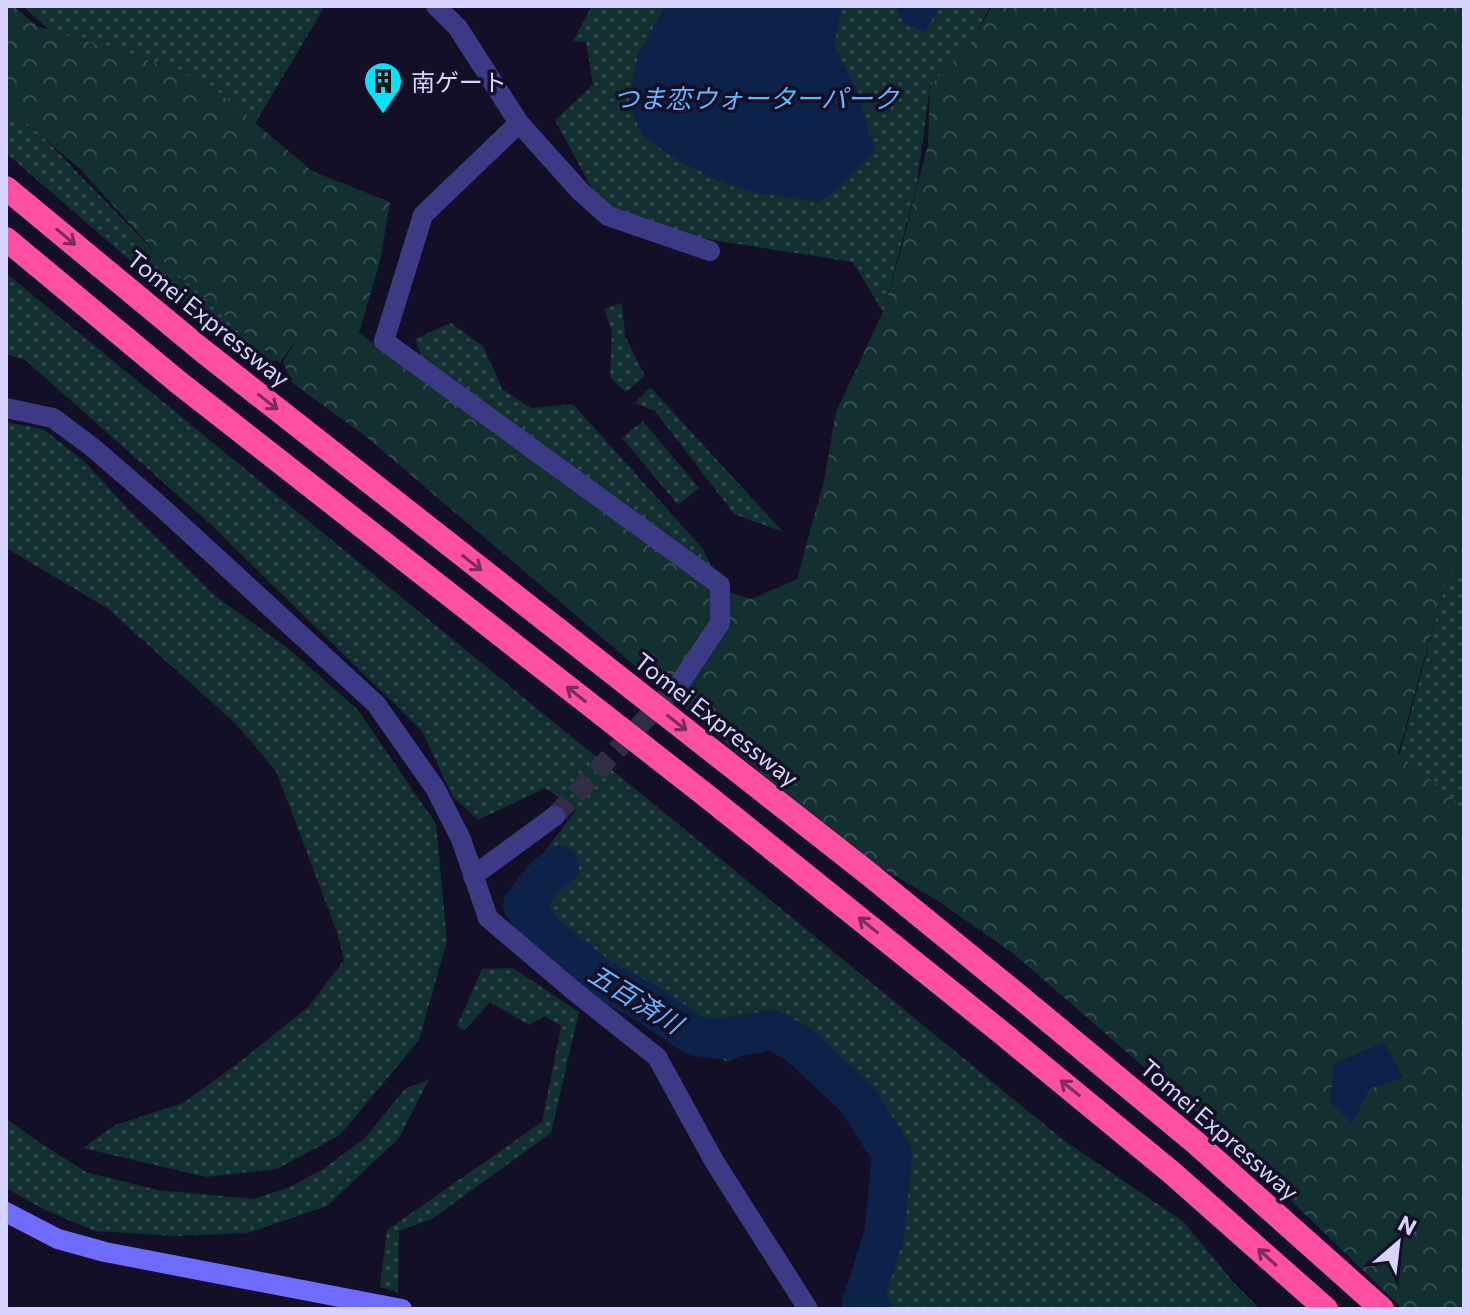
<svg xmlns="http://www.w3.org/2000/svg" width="1470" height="1315" font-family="Commissioner,'Noto Sans JP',sans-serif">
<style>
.grass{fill:url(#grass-dots)}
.forest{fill:url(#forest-crowns)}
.water{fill:#0c2248}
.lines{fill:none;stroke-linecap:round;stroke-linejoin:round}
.river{stroke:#0c2248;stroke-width:40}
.street-tunnel{stroke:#312d47;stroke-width:20;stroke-dasharray:20 10;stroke-linecap:butt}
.street{stroke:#3d3a85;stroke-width:20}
.secondary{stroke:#6f6bff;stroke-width:20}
.highway{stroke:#ff4fa3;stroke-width:24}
.oneway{stroke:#7d2c5e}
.labels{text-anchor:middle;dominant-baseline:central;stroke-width:7;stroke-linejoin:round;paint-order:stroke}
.poi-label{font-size:24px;fill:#d9d4ff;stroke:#130f26;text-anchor:start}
.street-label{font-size:24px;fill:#d9d4ff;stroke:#130f26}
.water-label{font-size:26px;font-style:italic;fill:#62b6ff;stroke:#130f26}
</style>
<defs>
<pattern id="grass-dots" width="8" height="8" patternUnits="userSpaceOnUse" patternTransform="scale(2)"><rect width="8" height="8" fill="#12302f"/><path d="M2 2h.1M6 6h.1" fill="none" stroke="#344d4e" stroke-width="1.8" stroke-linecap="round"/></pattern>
<pattern id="forest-crowns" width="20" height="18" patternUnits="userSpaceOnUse" patternTransform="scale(2)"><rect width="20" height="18" fill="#12302f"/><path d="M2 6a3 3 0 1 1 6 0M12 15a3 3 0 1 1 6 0" fill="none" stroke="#344d4e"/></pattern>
</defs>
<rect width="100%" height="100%" fill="#130f26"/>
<!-- grass -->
<g class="grass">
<polygon points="23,6 325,6 255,123 220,93 178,70 49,30"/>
<polygon points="592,6 990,6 973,40 930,86 917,185 883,312 853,262 712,240 606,215 555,120 593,85 586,42 573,41"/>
<polygon points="6,105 44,138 164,262 278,361 252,361 141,270 6,153"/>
<polygon points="6,273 1062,1139 1184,1222 1234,1283 1260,1309 1001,1309 1000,1307 998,1309 891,1309 869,1300 890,1168 888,1153 858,1100 816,1072 762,1045 727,1062 704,1048 646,1003 603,996 532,941 504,905 577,809 545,788 478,820 453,797 422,731 208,522 25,360 6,354"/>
<polygon points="622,303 625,336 645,376 626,392 610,378 612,331 604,309"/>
<polygon points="451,323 483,346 502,389 531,408 573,404 703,549 720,585 422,358 415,339"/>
<polygon points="650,387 783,532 734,514 655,411 635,403"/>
<polygon points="643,421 699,488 678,505 622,438"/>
<polygon points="6,422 43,429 85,462 127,508 215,596 289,649 358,710 436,824 447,941 419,1040 340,1135 277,1169 206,1177 83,1148 115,1125 183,1103 240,1062 309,1006 344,960 337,932 276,771 235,723 107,608 6,548"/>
<polygon points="1464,572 1464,813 1395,771 1448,573"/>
<polygon points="513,968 579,1012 551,1133 432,1219 399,1231 398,1292 380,1287 387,1230 542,1122 561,1026 545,1016 529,1025 490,1002 464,1031 457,1026 482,969"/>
<polygon points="429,1079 399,1138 327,1206 248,1233 175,1236 95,1231 45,1210 6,1188 6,1118 34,1139 86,1172 158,1190 253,1199 290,1187 323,1169 364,1139 405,1089"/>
</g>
<!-- forest -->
<polygon class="forest" points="6,6 13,6 37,26 178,70 220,93 312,171 390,202 380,261 359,333 710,587 752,599 797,579 824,481 836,412 883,312 900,253 928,144 930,86 973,40 992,6 1464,6 1464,572 1448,573 1398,754 1449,795 1464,813 1464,1309 1403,1309 1229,1141 1014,954 938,901 847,848 741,756 364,435 291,382 283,362 300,335 280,363 166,264 81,170 6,105"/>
<!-- water -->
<g class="water">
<polygon points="665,6 842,6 834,45 856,89 875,151 839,188 817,202 763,194 728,185 679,161 644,138 628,105 638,55"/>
<polygon points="896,6 940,6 925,32 903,22"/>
<polygon points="1383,1042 1403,1077 1369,1089 1352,1124 1330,1102 1334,1064"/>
</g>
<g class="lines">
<!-- river -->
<polyline class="river" points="559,866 545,877 523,905 547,937 601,979 646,1003 695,1036 721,1039 772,1030 798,1044 858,1100 892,1154 884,1235 862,1304 872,1309"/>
<!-- street-tunnel -->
<polyline class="street-tunnel" points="555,816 682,680"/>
<!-- street -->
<g class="street">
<polyline points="436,6 458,28 519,123 580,191 608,216 710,251"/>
<polyline points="519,123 423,215 384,341 720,585 720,623 682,680"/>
<polyline points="6,408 53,418 92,447 158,504 376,704 435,788 461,839 488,918 574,991 657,1057 714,1161 808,1309"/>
<polyline points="473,876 555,816"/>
</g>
<!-- secondary -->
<polyline class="secondary" points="6,1212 58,1239 105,1252 402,1309"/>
<!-- highway -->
<g class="highway">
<polyline points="6,188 203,351 869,874 1026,1002 1196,1143 1382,1309"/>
<polyline points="6,239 178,382 708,797 1002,1033 1171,1172 1326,1309"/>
</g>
</g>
<!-- one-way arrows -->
<defs><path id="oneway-shaft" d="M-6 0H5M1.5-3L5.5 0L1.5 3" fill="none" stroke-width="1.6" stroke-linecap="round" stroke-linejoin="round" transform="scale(2)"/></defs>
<g class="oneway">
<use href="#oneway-shaft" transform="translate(66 237) rotate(40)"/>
<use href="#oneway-shaft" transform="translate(268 402) rotate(38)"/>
<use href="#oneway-shaft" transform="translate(472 563) rotate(38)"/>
<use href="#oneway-shaft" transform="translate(576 694) rotate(-142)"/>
<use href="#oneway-shaft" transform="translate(677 723) rotate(38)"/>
<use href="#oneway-shaft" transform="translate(868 925) rotate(-141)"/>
<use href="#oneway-shaft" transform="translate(1070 1088) rotate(-141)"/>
<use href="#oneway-shaft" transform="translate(1267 1257) rotate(-138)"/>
</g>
<!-- icons -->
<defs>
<g id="building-pin" transform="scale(2)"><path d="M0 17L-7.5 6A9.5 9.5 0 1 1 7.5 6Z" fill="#00e5ff" stroke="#130f26"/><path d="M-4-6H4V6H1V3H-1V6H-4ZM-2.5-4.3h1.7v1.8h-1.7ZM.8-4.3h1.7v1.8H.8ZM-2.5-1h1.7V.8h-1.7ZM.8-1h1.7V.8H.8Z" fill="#111"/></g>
</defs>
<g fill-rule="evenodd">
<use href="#building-pin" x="383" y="81"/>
</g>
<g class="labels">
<!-- poi labels -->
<g class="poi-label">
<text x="411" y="81">南ゲート</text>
</g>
<!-- street labels -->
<g class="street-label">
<text transform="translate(209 318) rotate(39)">Tomei Expressway</text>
<text transform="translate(717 719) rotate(38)">Tomei Expressway</text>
<text transform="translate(1220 1129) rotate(41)">Tomei Expressway</text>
</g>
<!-- water labels -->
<g class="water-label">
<text x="756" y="97">つま恋ウォーターパーク</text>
<text transform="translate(636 998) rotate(32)">五百済川</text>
</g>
</g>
<!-- border -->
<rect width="1470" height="1315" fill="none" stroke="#d9d4ff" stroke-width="16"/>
<!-- north arrow -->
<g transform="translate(1398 1243) rotate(28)" stroke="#130f26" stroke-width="6" paint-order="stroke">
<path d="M0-6L14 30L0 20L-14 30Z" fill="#d9d4ff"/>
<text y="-12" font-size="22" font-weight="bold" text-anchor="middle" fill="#d9d4ff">N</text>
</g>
</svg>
